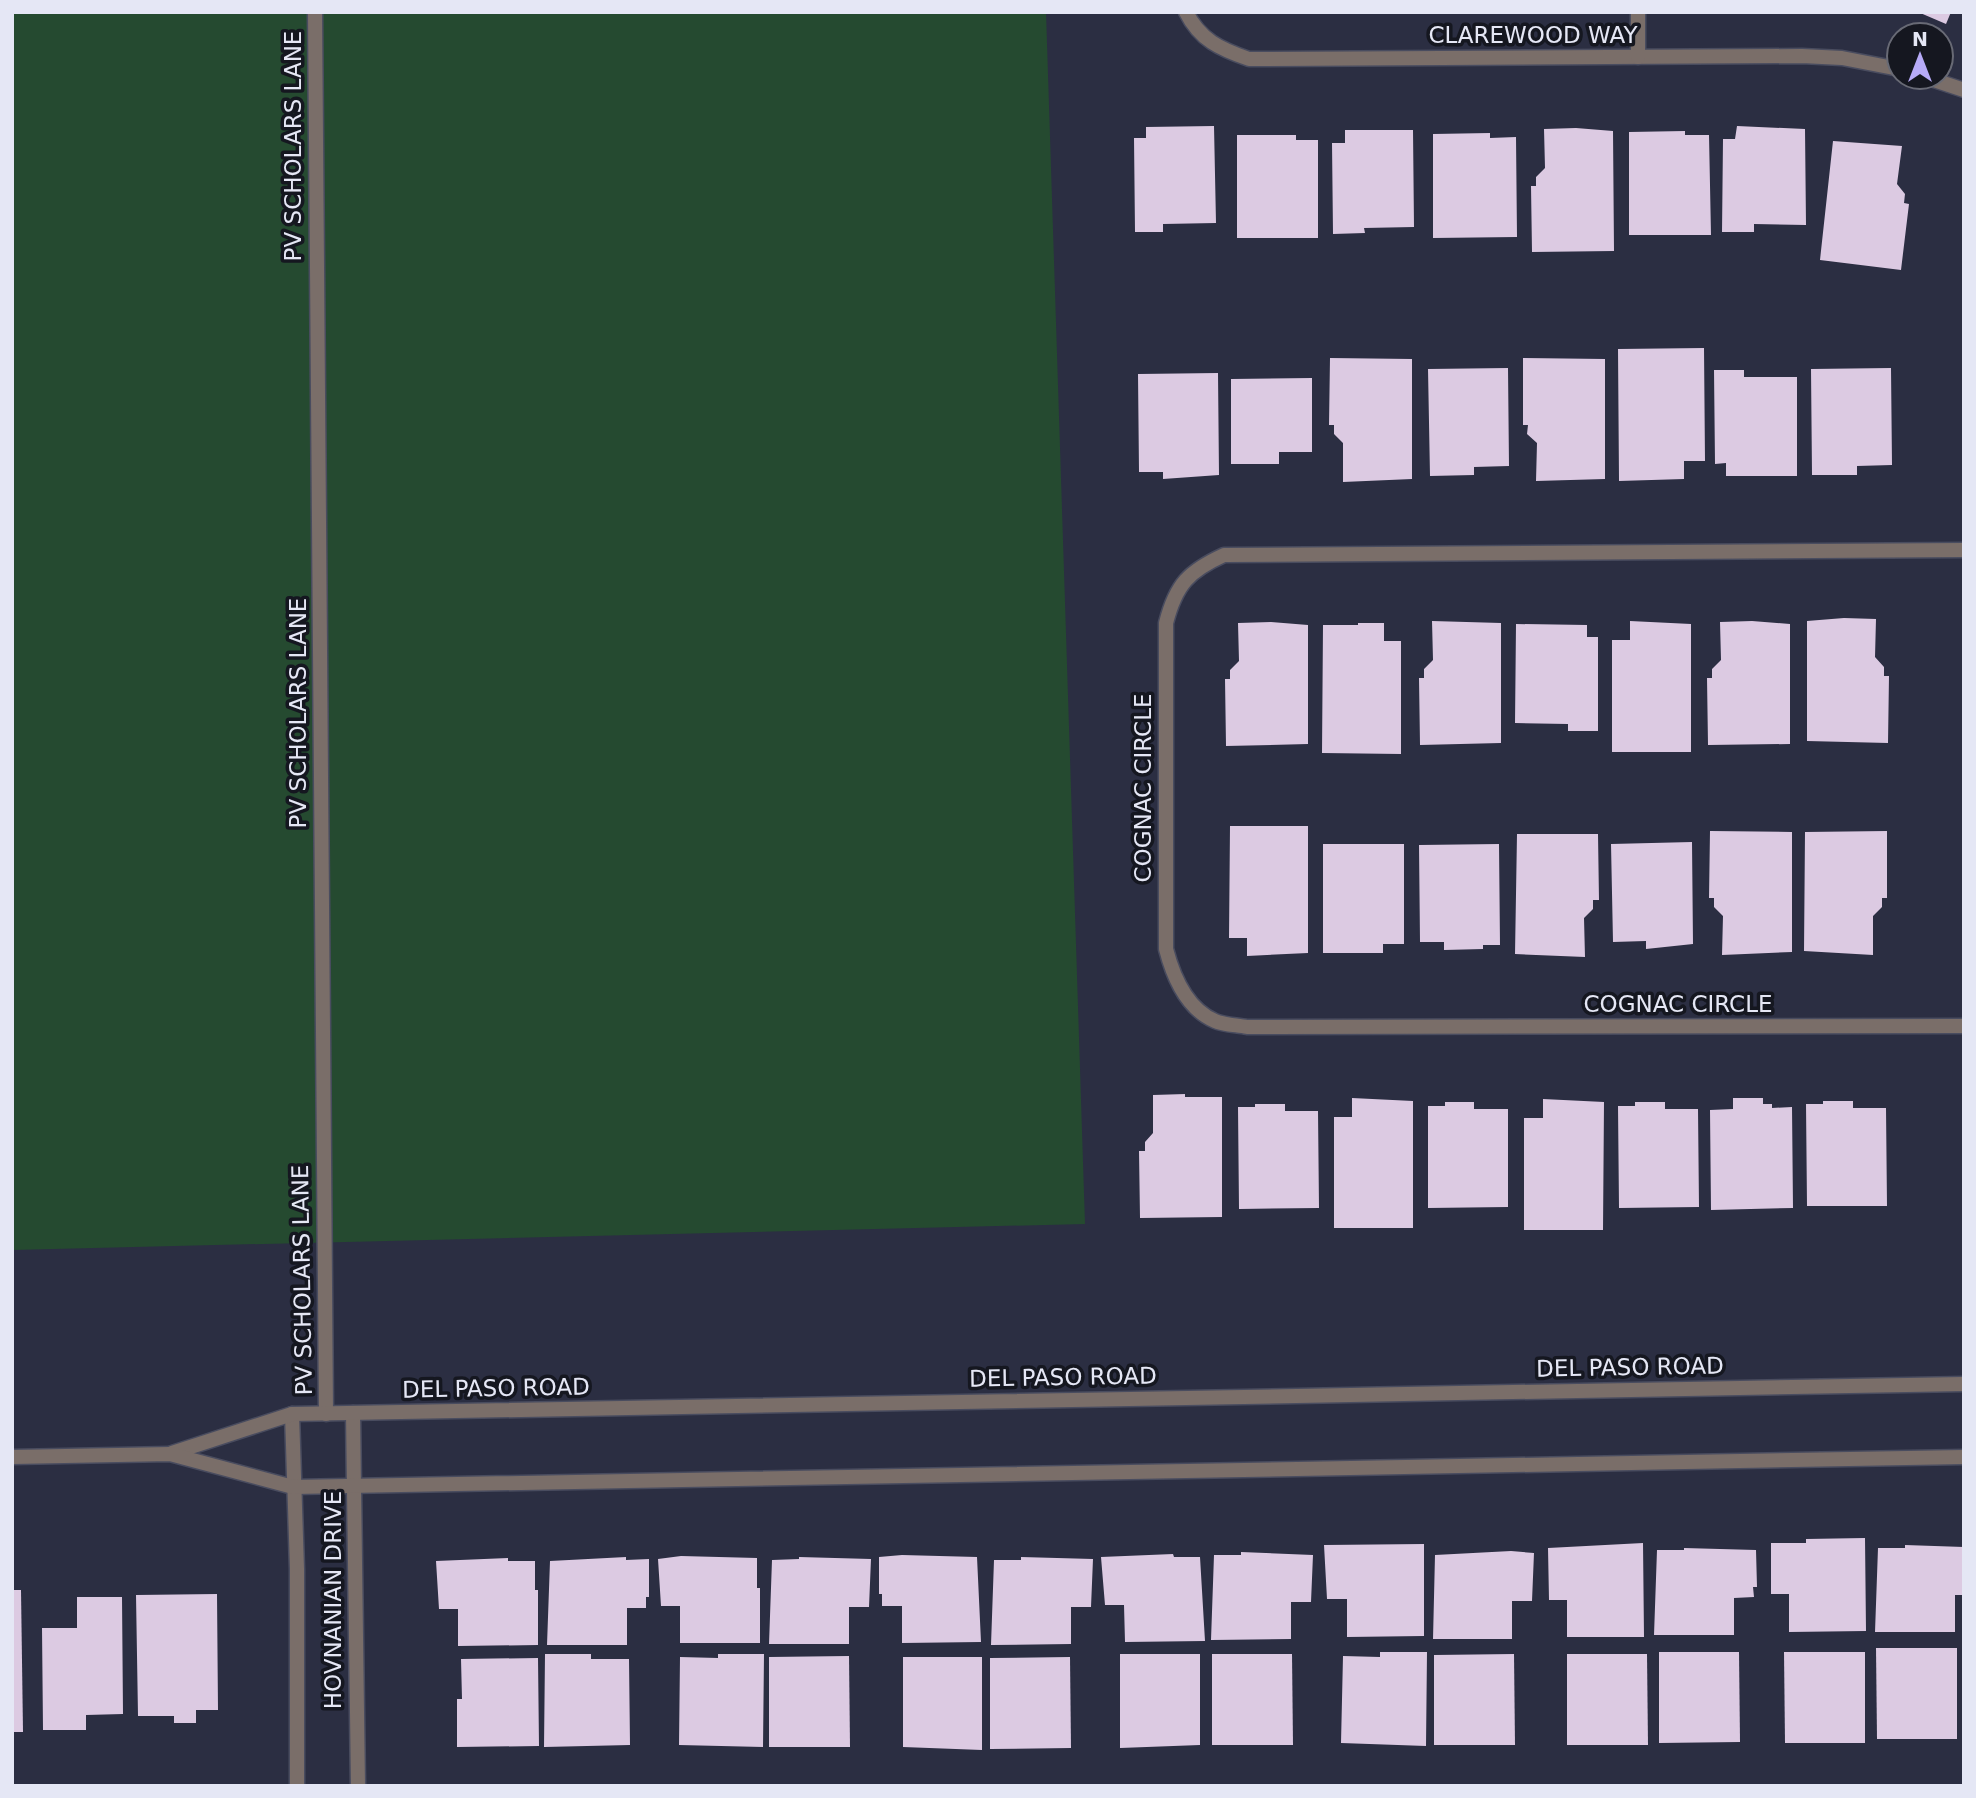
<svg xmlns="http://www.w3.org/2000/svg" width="1976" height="1798" font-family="'DejaVu Sans',sans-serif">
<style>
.green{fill:#254a30}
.building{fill:#dccae2}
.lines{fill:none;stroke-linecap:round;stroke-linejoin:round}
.minor-casing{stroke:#494c5f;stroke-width:17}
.tertiary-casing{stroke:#494c5f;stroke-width:17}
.minor{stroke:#7a6e69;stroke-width:14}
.tertiary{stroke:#7a6e69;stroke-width:14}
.labels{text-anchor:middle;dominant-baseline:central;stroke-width:7;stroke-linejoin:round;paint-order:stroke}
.street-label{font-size:23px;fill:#e5e7f5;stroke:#151720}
</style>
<rect width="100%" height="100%" fill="#2b2e42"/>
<!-- green -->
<polygon class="green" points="12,12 1046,12 1085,1224 12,1250"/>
<!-- building -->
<g class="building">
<polygon points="1918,12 1951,12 1946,24"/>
<polygon points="1214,126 1216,223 1163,224 1163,232 1135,232 1134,138 1146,138 1146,127"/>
<polygon points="1737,126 1805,129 1806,225 1754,224 1754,232 1722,232 1723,139 1735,139"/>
<polygon points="1576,128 1613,131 1614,251 1532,252 1531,186 1536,186 1536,177 1545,168 1544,129"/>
<polygon points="1345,130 1413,130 1414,227 1364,228 1365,233 1333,234 1332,143 1345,143"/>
<polygon points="1685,131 1685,135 1709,135 1711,235 1629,235 1629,132"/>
<polygon points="1490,133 1490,138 1516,137 1517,237 1433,238 1433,134"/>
<polygon points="1237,135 1296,135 1296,140 1318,140 1318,238 1237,238"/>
<polygon points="1833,141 1902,146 1897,184 1905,194 1904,203 1909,204 1901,270 1820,260"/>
<polygon points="1704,348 1705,461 1684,461 1684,479 1619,481 1618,349"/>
<polygon points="1330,358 1412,359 1412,479 1343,482 1343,443 1334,434 1334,425 1329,425"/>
<polygon points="1523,358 1605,359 1605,479 1536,481 1537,443 1527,434 1528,425 1523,425"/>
<polygon points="1508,368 1509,466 1474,467 1474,475 1430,476 1428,369"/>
<polygon points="1891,368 1892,465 1857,466 1857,475 1812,475 1811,369"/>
<polygon points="1714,370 1744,370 1744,377 1797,377 1797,476 1726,476 1726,463 1715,464"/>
<polygon points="1218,373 1219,475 1163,479 1163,472 1139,472 1138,374"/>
<polygon points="1312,378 1312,452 1279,452 1279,464 1231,464 1231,379"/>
<polygon points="1844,618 1876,619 1875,657 1884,667 1884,676 1889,676 1888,743 1807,741 1807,621"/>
<polygon points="1432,621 1501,623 1501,743 1420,745 1419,678 1424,678 1424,669 1433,660"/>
<polygon points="1630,621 1691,624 1691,752 1612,752 1612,640 1630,640"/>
<polygon points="1752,621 1790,624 1790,744 1708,745 1707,678 1712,678 1712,669 1721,660 1720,622"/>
<polygon points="1271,622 1308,625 1308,744 1226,746 1225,679 1230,679 1230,670 1239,661 1238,623"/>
<polygon points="1358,623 1384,623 1384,641 1401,641 1401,754 1322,753 1323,625 1358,625"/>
<polygon points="1516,624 1587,625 1587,637 1598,637 1598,731 1568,731 1568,724 1515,723"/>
<polygon points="1230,826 1308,826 1308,953 1247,956 1247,938 1229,938"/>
<polygon points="1710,831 1792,832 1792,952 1722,955 1723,916 1714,907 1714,898 1709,898"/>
<polygon points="1887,831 1887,898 1882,898 1882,907 1873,916 1873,955 1804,951 1805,832"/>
<polygon points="1517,834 1598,834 1599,900 1593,900 1593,909 1584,918 1585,957 1515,954"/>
<polygon points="1692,842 1693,944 1646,949 1646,941 1613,942 1611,844"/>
<polygon points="1323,844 1404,844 1404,944 1383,944 1383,953 1323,953"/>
<polygon points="1499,844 1500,945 1483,945 1483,949 1444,950 1444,942 1420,942 1419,845"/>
<polygon points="1185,1094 1185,1097 1222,1097 1222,1217 1140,1218 1139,1151 1145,1151 1145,1142 1153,1133 1153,1095"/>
<polygon points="1352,1098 1413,1101 1413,1228 1334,1228 1334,1117 1352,1117"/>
<polygon points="1733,1098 1763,1098 1763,1104 1772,1104 1772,1108 1792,1107 1793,1208 1711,1210 1710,1110 1733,1109"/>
<polygon points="1543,1099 1604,1102 1603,1230 1524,1230 1524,1118 1543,1118"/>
<polygon points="1823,1101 1853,1101 1853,1108 1886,1108 1887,1206 1807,1206 1806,1104 1823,1104"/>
<polygon points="1445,1102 1474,1102 1474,1109 1508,1109 1508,1207 1428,1208 1428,1106 1445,1106"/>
<polygon points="1635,1102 1665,1102 1665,1109 1698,1109 1699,1207 1619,1208 1618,1106 1635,1106"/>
<polygon points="1255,1104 1285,1104 1285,1111 1318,1111 1319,1208 1239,1209 1238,1107 1255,1107"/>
<polygon points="1865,1538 1866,1631 1789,1632 1789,1594 1771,1594 1771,1543 1806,1543 1806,1539"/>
<polygon points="1643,1543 1644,1637 1567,1637 1567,1600 1549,1600 1548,1548"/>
<polygon points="1424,1544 1424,1636 1347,1637 1347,1599 1327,1599 1324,1545"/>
<polygon points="1905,1545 1964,1547 1964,1595 1955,1595 1955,1632 1875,1632 1878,1548 1905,1548"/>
<polygon points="1684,1548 1756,1550 1757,1587 1753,1587 1754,1597 1734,1598 1734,1635 1654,1635 1657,1550 1684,1550"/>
<polygon points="1511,1551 1534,1553 1532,1601 1512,1601 1512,1639 1433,1639 1435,1555"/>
<polygon points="1241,1552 1313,1555 1311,1602 1291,1602 1291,1639 1211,1640 1214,1555 1241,1555"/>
<polygon points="1173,1554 1174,1557 1200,1557 1205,1641 1125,1642 1124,1605 1105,1605 1101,1557"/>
<polygon points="902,1555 977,1557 981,1642 902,1643 902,1606 882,1606 882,1594 879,1594 879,1557"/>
<polygon points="681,1556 757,1558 757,1588 760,1588 760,1643 680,1643 680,1606 661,1606 658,1559"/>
<polygon points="626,1557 626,1560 649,1559 649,1597 646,1597 646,1608 627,1608 627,1645 547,1645 550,1561"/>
<polygon points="799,1557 871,1559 869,1607 849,1607 849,1644 769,1644 772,1560 799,1559"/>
<polygon points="1021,1557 1093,1559 1091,1607 1071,1607 1071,1644 991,1645 994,1560 1021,1560"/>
<polygon points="508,1558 508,1561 535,1561 535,1590 538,1590 538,1645 458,1646 458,1609 439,1609 436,1561"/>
<polygon points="12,1590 21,1590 23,1732 12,1732"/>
<polygon points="217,1594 218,1710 196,1710 196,1723 174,1723 174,1716 138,1716 136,1595"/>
<polygon points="77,1597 122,1597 123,1714 86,1715 86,1730 43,1730 42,1628 77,1628"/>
<polygon points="1876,1648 1957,1648 1957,1739 1877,1739"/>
<polygon points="1380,1652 1427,1652 1426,1746 1341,1743 1343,1656 1380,1657"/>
<polygon points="1659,1652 1739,1652 1740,1742 1659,1743"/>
<polygon points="1784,1652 1865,1652 1865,1743 1785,1743"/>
<polygon points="545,1654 591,1654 591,1659 629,1659 630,1745 544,1747"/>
<polygon points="718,1654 764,1654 763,1747 679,1745 680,1657 718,1658"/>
<polygon points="1120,1654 1200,1654 1200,1745 1120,1748"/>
<polygon points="1212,1654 1292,1654 1293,1745 1212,1745"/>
<polygon points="1514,1654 1515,1745 1434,1745 1434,1655"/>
<polygon points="1567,1654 1647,1654 1648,1745 1567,1745"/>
<polygon points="849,1656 850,1747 769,1747 769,1657"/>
<polygon points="903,1657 982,1657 982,1750 903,1747"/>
<polygon points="1070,1657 1071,1748 990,1749 990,1658"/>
<polygon points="538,1658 539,1746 457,1747 457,1699 462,1699 461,1659"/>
</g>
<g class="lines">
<!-- minor casing -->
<g class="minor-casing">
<g id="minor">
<polyline points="315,12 326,1414"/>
<path d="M1186,12C1200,40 1220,49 1249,59L1802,56L1842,58L1899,69"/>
<polyline points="1638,12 1638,57"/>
<polyline points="1925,77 1964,90"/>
<path d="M1964,550L1224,555C1189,571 1176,584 1166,623V949C1173,976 1187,1009 1215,1021C1224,1025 1237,1025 1247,1027L1964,1026"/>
<polyline points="353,1413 358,1786"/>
<polyline points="292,1414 297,1569 297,1786"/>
</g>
</g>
<!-- tertiary casing -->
<g class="tertiary-casing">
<g id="tertiary">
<polyline points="172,1453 292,1414 1964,1384"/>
<polyline points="12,1457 170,1454 293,1487 1964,1457"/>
</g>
</g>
<!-- minor -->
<use href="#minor" class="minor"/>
<!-- tertiary -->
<use href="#tertiary" class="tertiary"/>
</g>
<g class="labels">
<!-- street labels -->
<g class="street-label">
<text x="1533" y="35">CLAREWOOD WAY</text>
<text transform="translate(293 146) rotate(-90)">PV SCHOLARS LANE</text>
<text transform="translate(298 713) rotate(-90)">PV SCHOLARS LANE</text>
<text transform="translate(1143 788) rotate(-90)">COGNAC CIRCLE</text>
<text x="1678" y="1004">COGNAC CIRCLE</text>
<text transform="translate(302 1280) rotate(-91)">PV SCHOLARS LANE</text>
<text transform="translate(1630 1367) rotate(-1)">DEL PASO ROAD</text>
<text transform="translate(1063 1377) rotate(-1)">DEL PASO ROAD</text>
<text transform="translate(496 1388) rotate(-1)">DEL PASO ROAD</text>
<text transform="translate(333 1600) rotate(-90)">HOVNANIAN DRIVE</text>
</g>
</g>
<!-- border -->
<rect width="1976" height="1798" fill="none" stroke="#e5e7f5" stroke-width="28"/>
<!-- north arrow -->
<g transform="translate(1920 56)"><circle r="33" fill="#151720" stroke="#686a75" stroke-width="2"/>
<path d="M0-5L12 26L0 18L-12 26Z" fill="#b7abf8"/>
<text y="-10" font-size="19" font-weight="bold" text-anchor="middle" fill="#e5e7f5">N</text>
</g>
</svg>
